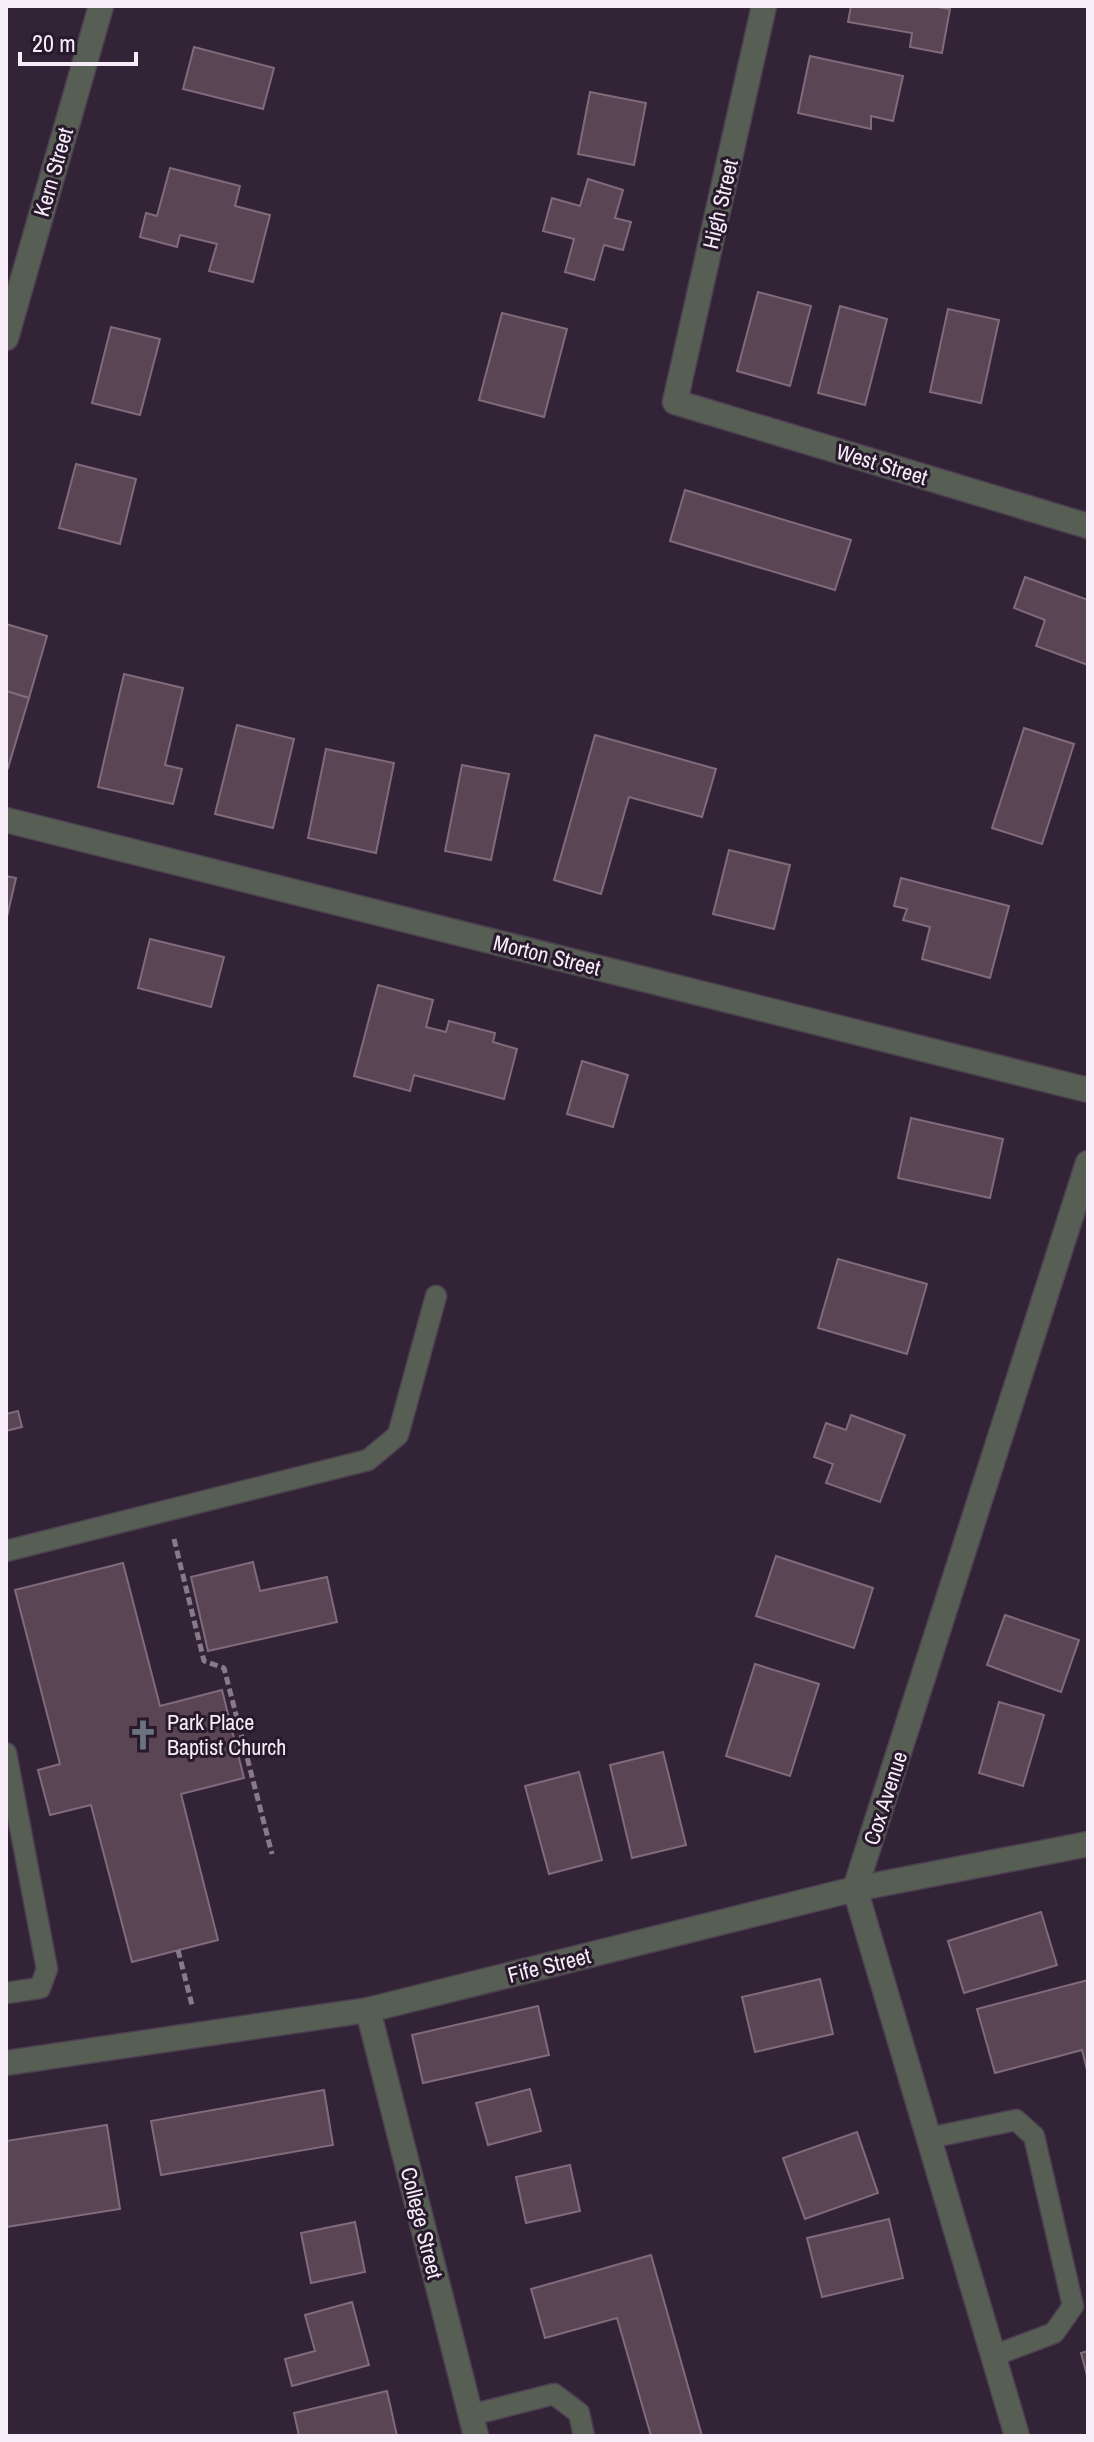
<svg xmlns="http://www.w3.org/2000/svg" width="1094" height="2442" font-family="'Archivo Narrow',sans-serif">
<style>
.building{fill:#5a4555;stroke:#816a7c;stroke-width:2}
.lines{fill:none;stroke-linecap:round;stroke-linejoin:round}
.service-casing{stroke:#4d4051;stroke-width:23}
.minor-casing{stroke:#4d4051;stroke-width:27}
.path{stroke:#877b8b;stroke-width:5;stroke-dasharray:8 4;stroke-linecap:butt}
.service{stroke:#575e54;stroke-width:20}
.minor{stroke:#575e54;stroke-width:24}
.labels{text-anchor:middle;dominant-baseline:central;stroke-width:6;stroke-linejoin:round;paint-order:stroke}
.street-label{font-size:22px;fill:#f6edf9;stroke:#281a2c}
.poi-label{font-size:22px;fill:#f6edf9;stroke:#281a2c;text-anchor:start}
</style>
<rect width="100%" height="100%" fill="#322436"/>
<!-- building -->
<g class="building">
<polygon points="851,6 932,6 950,9 942,53 910,47 912,33 848,22"/>
<polygon points="194,47 274,68 263,109 183,89"/>
<polygon points="810,56 903,76 893,121 871,116 871,129 798,113"/>
<polygon points="590,92 646,103 634,165 578,154"/>
<polygon points="170,168 240,186 235,206 270,215 253,282 209,271 217,244 180,235 177,247 140,237 146,213 157,216"/>
<polygon points="588,179 623,190 615,218 631,222 623,250 604,245 594,280 565,272 574,239 543,231 552,198 580,206"/>
<polygon points="758,292 811,306 790,386 737,371"/>
<polygon points="840,306 887,319 865,405 818,393"/>
<polygon points="948,309 999,320 981,403 930,392"/>
<polygon points="502,313 567,329 544,417 479,400"/>
<polygon points="111,327 160,339 140,415 92,403"/>
<polygon points="76,464 136,479 120,544 59,528"/>
<polygon points="685,490 851,540 835,590 670,541"/>
<polygon points="1025,577 1088,600 1088,665 1036,646 1045,620 1014,608"/>
<polygon points="6,624 47,636 29,698 6,691"/>
<polygon points="124,674 183,688 165,765 182,769 173,804 98,787"/>
<polygon points="6,691 29,698 8,768 6,767"/>
<polygon points="237,725 294,739 273,828 215,814"/>
<polygon points="1024,728 1074,744 1042,844 992,828"/>
<polygon points="595,735 716,769 702,817 629,797 601,894 554,880"/>
<polygon points="326,749 394,763 376,853 308,838"/>
<polygon points="462,765 509,774 491,860 445,851"/>
<polygon points="729,850 790,865 774,929 713,914"/>
<polygon points="6,876 16,878 6,921"/>
<polygon points="901,878 1009,906 990,978 922,959 930,927 903,920 907,909 894,906"/>
<polygon points="150,939 224,957 211,1007 138,988"/>
<polygon points="378,985 433,1000 426,1027 446,1032 449,1021 495,1033 493,1042 517,1049 504,1099 414,1075 410,1091 354,1076"/>
<polygon points="582,1061 628,1075 613,1127 567,1114"/>
<polygon points="911,1118 1003,1139 990,1198 898,1178"/>
<polygon points="838,1259 927,1284 907,1354 818,1328"/>
<polygon points="18,1411 22,1427 6,1431 6,1414"/>
<polygon points="851,1415 905,1435 880,1502 826,1483 833,1464 814,1457 826,1423 846,1430"/>
<polygon points="776,1556 873,1588 854,1648 756,1616"/>
<polygon points="253,1562 260,1591 327,1577 337,1622 208,1651 191,1577"/>
<polygon points="123,1563 160,1706 222,1690 244,1778 181,1794 218,1940 132,1962 91,1805 50,1815 38,1770 60,1764 15,1590"/>
<polygon points="1005,1615 1079,1640 1061,1692 987,1665"/>
<polygon points="755,1664 819,1684 790,1776 726,1756"/>
<polygon points="999,1702 1044,1715 1023,1786 979,1773"/>
<polygon points="663,1752 686,1845 632,1858 610,1765"/>
<polygon points="579,1772 602,1860 549,1874 525,1786"/>
<polygon points="1041,1912 1057,1965 964,1993 948,1941"/>
<polygon points="820,1979 833,2034 755,2052 742,1997"/>
<polygon points="1088,1980 1088,2074 1082,2050 995,2073 977,2009"/>
<polygon points="538,2006 549,2055 423,2083 412,2035"/>
<polygon points="530,2089 541,2131 488,2145 476,2103"/>
<polygon points="324,2090 333,2145 161,2175 151,2121"/>
<polygon points="107,2125 120,2209 6,2227 6,2141"/>
<polygon points="857,2132 878,2193 805,2219 783,2158"/>
<polygon points="570,2165 580,2211 526,2223 516,2177"/>
<polygon points="889,2219 903,2278 822,2297 807,2238"/>
<polygon points="355,2222 365,2272 311,2283 301,2233"/>
<polygon points="651,2255 702,2436 651,2436 617,2318 545,2338 531,2289"/>
<polygon points="352,2302 369,2365 292,2386 285,2359 315,2351 305,2315"/>
<polygon points="1088,2351 1088,2379 1081,2353"/>
<polygon points="387,2391 397,2436 299,2436 294,2413"/>
</g>
<g class="lines">
<!-- service casing -->
<g class="service-casing">
<g id="service">
<polyline points="6,1551 368,1460 398,1435 436,1296"/>
<polyline points="6,1753 47,1969 40,1988 6,1993"/>
<polyline points="929,2138 1016,2120 1034,2136 1073,2306 1054,2333 993,2356"/>
<polyline points="471,2415 554,2394 579,2413 584,2436"/>
</g>
</g>
<!-- minor casing -->
<g class="minor-casing">
<g id="minor">
<polyline points="764,6 675,402 1088,526"/>
<polyline points="6,338 101,6"/>
<polyline points="6,820 1088,1090"/>
<polyline points="368,2010 476,2436"/>
<polyline points="6,2063 368,2010 855,1889 1088,1844"/>
<polyline points="1017,2436 855,1889 1088,1163"/>
</g>
</g>
<!-- path -->
<g class="path">
<polyline points="174,1539 204,1661 224,1668 272,1854"/>
<polyline points="178,1950 192,2005"/>
</g>
<!-- service -->
<use href="#service" class="service"/>
<!-- minor -->
<use href="#minor" class="minor"/>
</g>
<!-- icons -->
<defs>
<g id="church-bare" transform="scale(2.4)"><path d="M-1.2-6h2.4v3.5h3.3v2.4h-3.3V6h-2.4V-.1h-3.3v-2.4h3.3Z" fill="#6b7280" stroke="#281a2c" stroke-width="2.5" paint-order="stroke"/></g>
</defs>
<g fill-rule="evenodd">
<use href="#church-bare" x="143" y="1735"/>
</g>
<g class="labels">
<!-- street labels -->
<g class="street-label">
<text transform="translate(53 172) rotate(-74)">Kern Street</text>
<text transform="translate(720 204) rotate(-77)">High Street</text>
<text transform="translate(882 464) rotate(17)">West Street</text>
<text transform="translate(547 955) rotate(14)">Morton Street</text>
<text transform="translate(885 1798) rotate(-72)">Cox Avenue</text>
<text transform="translate(549 1965) rotate(-14)">Fife Street</text>
<text transform="translate(422 2223) rotate(76)">College Street</text>
</g>
<!-- poi labels -->
<g class="poi-label">
<text x="167" y="1722">Park Place<tspan x="167" dy="25">Baptist Church</tspan></text>
</g>
</g>
<!-- border -->
<rect width="1094" height="2442" fill="none" stroke="#f6edf9" stroke-width="16"/>
<!-- scale -->
<path d="M20 52v12h116v-12" fill="none" stroke="#f6edf9" stroke-width="4"/>
<text x="32" y="52" font-size="24" fill="#f6edf9" stroke="#281a2c" stroke-width="6" paint-order="stroke">20 m</text>
</svg>
